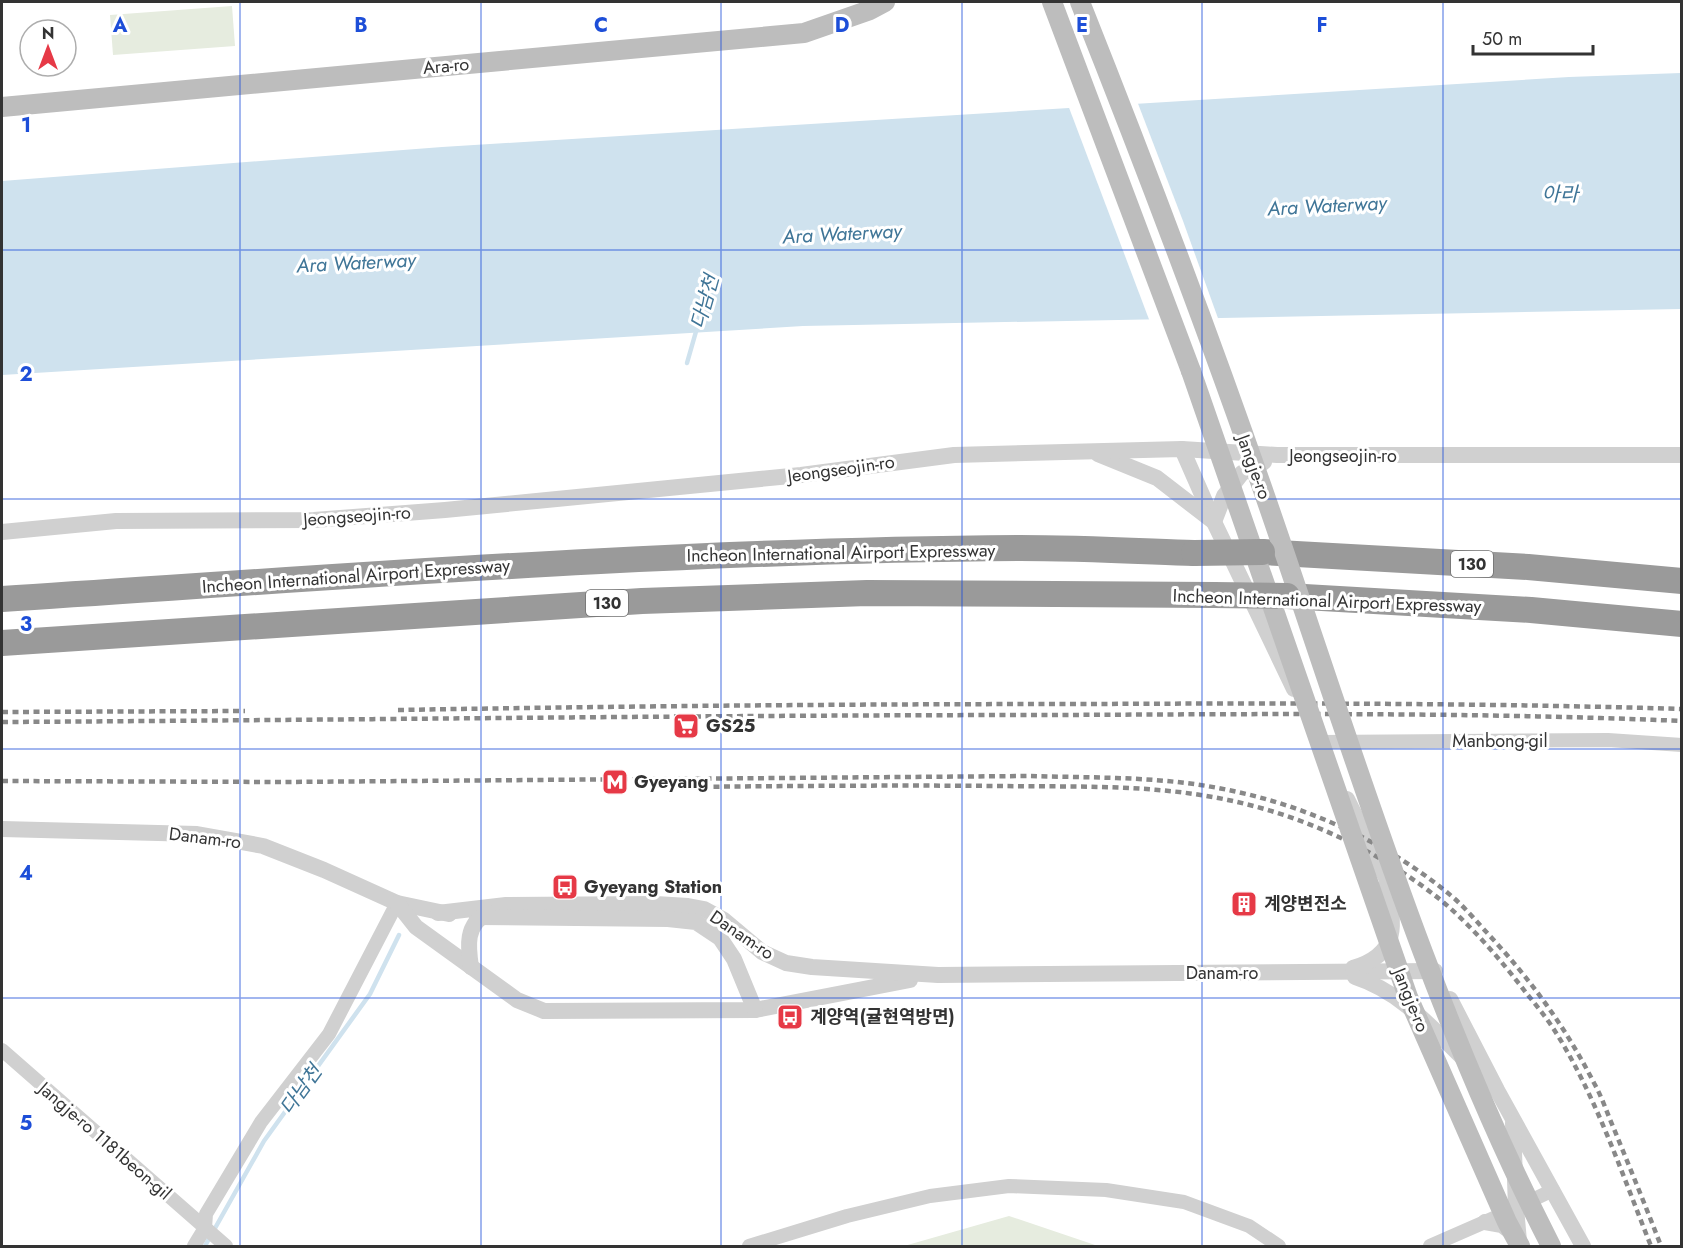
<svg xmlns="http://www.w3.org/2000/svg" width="1683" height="1248" font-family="Jost,'Noto Sans KR',sans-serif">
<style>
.green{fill:#e6ecdf}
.water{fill:#cfe2ee}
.pier{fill:#fff}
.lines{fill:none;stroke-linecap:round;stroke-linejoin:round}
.stream{stroke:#cfe2ee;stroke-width:4.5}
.minor{stroke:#d0d0d0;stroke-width:14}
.tertiary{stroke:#d0d0d0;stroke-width:16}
.secondary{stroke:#bdbdbd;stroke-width:20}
.motorway{stroke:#9a9a9a;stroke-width:26}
.rail{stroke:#888;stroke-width:4.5;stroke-dasharray:6 4.5;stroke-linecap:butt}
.secondary-bridge{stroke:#bdbdbd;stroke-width:20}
.motorway-bridge{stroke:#9a9a9a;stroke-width:26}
.grid{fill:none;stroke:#1d4ed8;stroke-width:1.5;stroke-opacity:0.55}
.labels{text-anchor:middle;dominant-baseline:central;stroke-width:6;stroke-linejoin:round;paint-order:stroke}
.shield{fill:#fff;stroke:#707070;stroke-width:1.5}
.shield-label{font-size:16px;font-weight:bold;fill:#333}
.street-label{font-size:18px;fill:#333;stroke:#fff}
.poi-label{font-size:18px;font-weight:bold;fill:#333;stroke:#fff;text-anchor:start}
.water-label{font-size:20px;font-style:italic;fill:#3f7597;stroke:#fff}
.grid-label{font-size:20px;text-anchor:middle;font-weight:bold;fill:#1d4ed8;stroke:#fff;stroke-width:6;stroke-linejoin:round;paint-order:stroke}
</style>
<rect width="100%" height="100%" fill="#fff"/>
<!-- green -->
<g class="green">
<polygon points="232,6 235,46 113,55 110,15"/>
<polygon points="1009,1216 1098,1246 904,1246"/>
</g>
<!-- water -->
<polygon class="water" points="1681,73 1681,309 803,326 2,375 2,181 442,147 1569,77"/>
<!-- pier -->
<polygon class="pier" points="1137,101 1183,221 1219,321 1150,322 1068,105"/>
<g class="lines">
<!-- stream -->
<g class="stream">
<polyline points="687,363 697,328"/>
<polyline points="205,1246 264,1141 370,994 399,935"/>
</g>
<!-- minor -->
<g class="minor">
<polyline points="1319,742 1608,740 1682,745"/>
<polyline points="2,1050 226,1246"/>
<polyline points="1522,1205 1553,1190"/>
<polyline points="194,1246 205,1228 206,1214 261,1122 329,1034 397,903"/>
<polyline points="749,1246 847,1216 930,1196 1009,1186 1106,1190 1184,1202 1249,1226 1279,1246"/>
<polyline points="1430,1246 1494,1218"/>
</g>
<!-- tertiary -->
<g class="tertiary">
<polyline points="1182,449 1214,522 1294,689"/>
<polyline points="1098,454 1157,478 1214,522 1224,496 1242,473 1264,462"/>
<polyline points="2,532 116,521 314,520 445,510 801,475 954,455 1182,449 1277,455 1682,455"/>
<polyline points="1347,799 1394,894"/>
<polyline points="2,829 197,834 263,846 324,870 397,903 449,914"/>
<polyline points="397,903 416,927 517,1000 544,1011 755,1010 910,980"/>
<polyline points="438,913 506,905 656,904 688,906 704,909 724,920 762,952 786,963 812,967 938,975 1435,971"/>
<polyline points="477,917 668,919 696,922 720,938 734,959 755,1010"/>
<path d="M471,967C468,947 465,924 488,913"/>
<path d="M1353,968C1400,954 1395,925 1386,884"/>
<path d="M1355,977C1401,992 1431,1027 1465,1060"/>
<polyline points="1450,999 1497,1090 1583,1246"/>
<polyline points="1513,1123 1516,1208 1519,1241"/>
<polyline points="1485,1222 1502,1225 1514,1234"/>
</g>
<!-- secondary -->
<g class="secondary">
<polyline points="1052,2 1191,371"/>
<polyline points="2,107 804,33 870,10 885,2"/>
</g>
<!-- motorway -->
<g class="motorway">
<polyline points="1262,552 1528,567 1682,581"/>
<polyline points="1287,596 1531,610 1682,624"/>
<path d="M2,599C341,577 680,550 1020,548C1078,548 1137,551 1194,553"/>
<polyline points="2,643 642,601 867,593 1214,595"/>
</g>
<!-- rail -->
<g class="rail">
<path d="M398,710C628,706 858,704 1088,704C1286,703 1484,703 1682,709"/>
<polyline points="2,712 245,711"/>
<path d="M2,722C353,720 705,715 1057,715C1265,714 1473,712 1682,721"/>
<path d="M2,781L284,782L1029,776C1095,778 1163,776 1228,790C1309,806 1392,845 1455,899C1467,910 1478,923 1489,935C1531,980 1566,1028 1594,1083C1602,1097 1607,1113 1614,1129C1630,1168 1646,1207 1661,1246"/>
<path d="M682,787C788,786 894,785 1000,786C1076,787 1153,784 1228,800C1301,815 1373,848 1433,894C1466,919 1502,961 1527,994C1536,1005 1545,1016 1553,1028C1595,1093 1622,1174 1651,1246"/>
</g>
<!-- secondary-bridge -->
<g class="secondary-bridge">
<path d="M1080,2C1148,173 1214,347 1274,522C1358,767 1433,1016 1551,1246"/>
<polyline points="1191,371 1408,997 1507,1222 1520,1246"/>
</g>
<!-- motorway-bridge -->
<g class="motorway-bridge">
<polyline points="1194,553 1262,552"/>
<polyline points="1214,595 1287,596"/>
</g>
</g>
<!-- grid -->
<path class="grid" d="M240,2V1246M481,2V1246M721,2V1246M962,2V1246M1202,2V1246M1443,2V1246M2,250H1682M2,499H1682M2,749H1682M2,998H1682"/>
<!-- icons -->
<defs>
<g id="supermarket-square" transform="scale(1.35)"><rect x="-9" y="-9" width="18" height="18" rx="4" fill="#e63946" stroke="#fff"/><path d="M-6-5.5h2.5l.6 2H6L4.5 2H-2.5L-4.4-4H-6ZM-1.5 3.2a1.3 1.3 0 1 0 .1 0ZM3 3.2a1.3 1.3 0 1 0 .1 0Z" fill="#fff"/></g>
<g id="metro-square" transform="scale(1.35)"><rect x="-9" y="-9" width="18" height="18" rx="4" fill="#e63946" stroke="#fff"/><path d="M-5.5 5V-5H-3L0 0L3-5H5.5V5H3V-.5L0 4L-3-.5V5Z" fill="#fff"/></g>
<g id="bus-square" transform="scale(1.35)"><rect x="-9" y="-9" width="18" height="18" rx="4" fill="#e63946" stroke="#fff"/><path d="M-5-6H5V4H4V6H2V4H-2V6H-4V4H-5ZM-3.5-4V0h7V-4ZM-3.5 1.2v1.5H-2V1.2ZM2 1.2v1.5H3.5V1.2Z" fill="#fff"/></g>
<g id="building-square" transform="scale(1.35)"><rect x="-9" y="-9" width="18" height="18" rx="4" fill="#e63946" stroke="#fff"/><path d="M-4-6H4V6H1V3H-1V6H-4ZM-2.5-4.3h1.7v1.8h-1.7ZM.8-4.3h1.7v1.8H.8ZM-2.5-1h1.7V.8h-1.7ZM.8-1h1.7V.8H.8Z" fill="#fff"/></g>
</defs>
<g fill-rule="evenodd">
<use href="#supermarket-square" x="686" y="726"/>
<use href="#metro-square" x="615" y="782"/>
<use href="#bus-square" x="565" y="887"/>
<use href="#building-square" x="1244" y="904"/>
<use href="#bus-square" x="790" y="1017"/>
</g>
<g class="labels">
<!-- shield labels -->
<g class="shield">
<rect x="1451" y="551" width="42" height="26" rx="4.5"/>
<rect x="586" y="590" width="42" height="26" rx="4.5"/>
</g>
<g class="shield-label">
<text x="1472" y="564">130</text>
<text x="607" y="603">130</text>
</g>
<!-- street labels -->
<g class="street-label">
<text transform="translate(446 66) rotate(-5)">Ara-ro</text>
<text x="1343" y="456">Jeongseojin-ro</text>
<text transform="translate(1254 467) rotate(70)">Jangje-ro</text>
<text transform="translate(841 469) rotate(-8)">Jeongseojin-ro</text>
<text transform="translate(357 516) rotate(-4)">Jeongseojin-ro</text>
<text transform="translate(841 553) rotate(-1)">Incheon International Airport Expressway</text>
<text transform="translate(356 576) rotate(-4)">Incheon International Airport Expressway</text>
<text transform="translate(1327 601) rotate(2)">Incheon International Airport Expressway</text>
<text x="1500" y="741">Manbong-gil</text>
<text transform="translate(205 838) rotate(7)">Danam-ro</text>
<text transform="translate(742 935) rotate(34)">Danam-ro</text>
<text x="1222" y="973">Danam-ro</text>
<text transform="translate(1411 1000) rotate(68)">Jangje-ro</text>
<text transform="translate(105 1141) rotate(41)">Jangje-ro 1181beon-gil</text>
</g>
<!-- poi labels -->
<g class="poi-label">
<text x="706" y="726">GS25</text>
<text x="634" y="782">Gyeyang</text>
<text x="584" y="887">Gyeyang Station</text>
<text x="1264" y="904">계양변전소</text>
<text x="810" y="1017">계양역(귤현역방면)</text>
</g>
<!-- water labels -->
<g class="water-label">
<text x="1560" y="194">아라</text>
<text transform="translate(1327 206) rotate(-3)">Ara Waterway</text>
<text transform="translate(842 234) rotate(-3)">Ara Waterway</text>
<text transform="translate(356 263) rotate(-3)">Ara Waterway</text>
<text transform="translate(705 302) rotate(-74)">다남천</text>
<text transform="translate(301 1090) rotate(-54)">다남천</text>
</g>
</g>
<g class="grid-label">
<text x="120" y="32">A</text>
<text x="361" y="32">B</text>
<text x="601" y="32">C</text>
<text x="842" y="32">D</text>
<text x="1082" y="32">E</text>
<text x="1322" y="32">F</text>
<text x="26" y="132">1</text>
<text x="26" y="381">2</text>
<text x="26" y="631">3</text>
<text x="26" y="880">4</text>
<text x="26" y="1130">5</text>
</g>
<!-- border -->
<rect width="1683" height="1248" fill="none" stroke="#333333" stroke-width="6"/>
<!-- north arrow -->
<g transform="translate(48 48)"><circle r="28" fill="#ffffff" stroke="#adadad" stroke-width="1.5"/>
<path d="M0-4.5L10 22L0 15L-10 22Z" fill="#e63946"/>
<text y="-9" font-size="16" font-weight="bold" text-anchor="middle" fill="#333333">N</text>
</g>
<!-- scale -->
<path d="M1473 45v9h120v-9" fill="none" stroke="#333333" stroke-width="3"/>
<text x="1482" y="45" font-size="18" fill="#333333" stroke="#ffffff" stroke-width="4.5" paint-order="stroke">50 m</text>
</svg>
